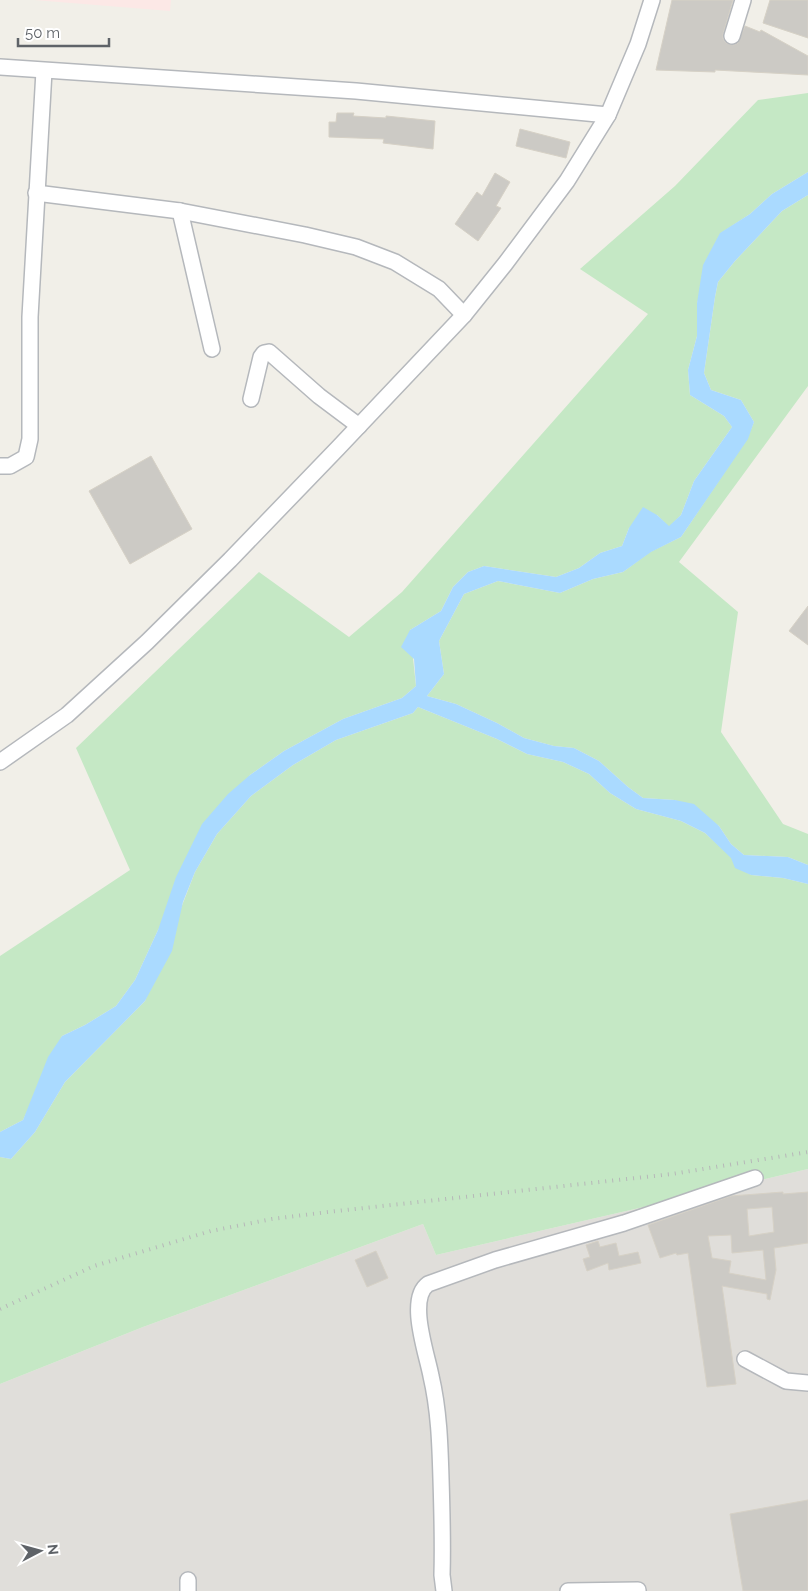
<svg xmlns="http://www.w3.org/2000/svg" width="808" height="1591" font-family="Raleway,sans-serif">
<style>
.industrial{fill:#e0deda}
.medical{fill:#fce8e6}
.green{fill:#c5e8c5}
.water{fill:#aadaff}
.building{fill:#cccac5;stroke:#d6d1c6;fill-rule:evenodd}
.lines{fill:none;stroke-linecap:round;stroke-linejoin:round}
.minor-casing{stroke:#b5b8bc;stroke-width:18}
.minor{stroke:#fff;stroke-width:15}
.rail{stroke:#b6b7b8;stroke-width:4;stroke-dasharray:1 6;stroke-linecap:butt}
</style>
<rect width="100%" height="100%" fill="#f1efe8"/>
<!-- industrial -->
<polygon class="industrial" points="808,1169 808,1591 0,1591 0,1384 143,1327 423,1224 436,1255"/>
<!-- medical -->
<polygon class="medical" points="34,0 171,0 170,11"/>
<!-- green -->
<g class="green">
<polygon points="808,93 808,172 772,194 750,214 721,233 697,303 697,336 688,370 690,395 724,416 732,427 694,481 681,515 669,527 657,515 629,528 622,546 600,553 579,568 556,577 484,566 468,572 453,587 441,611 410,630 416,686 402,698 343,719 284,751 250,775 158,930 135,980 116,1006 85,1025 62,1036 23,1120 0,1132 0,956 130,870 76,748 259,572 349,637 402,592 648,314 580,269 675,186 758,100"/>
<polygon points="808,195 808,386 679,562 738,612 721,732 783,824 808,834 808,865 788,857 744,855 731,844 719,826 675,800 643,798 628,787 599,761 574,748 554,746 524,738 497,723 456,704 427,696 444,674 439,641 464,594 498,581 560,593 593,579 623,572 650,552 681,537 747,439 754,422 741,400 711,390 704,373 715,297 718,282 735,261 782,211"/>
<polygon points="418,707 497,739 527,754 563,762 589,774 610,793 636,809 681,821 705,833 751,875 783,878 808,884 808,1169 436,1255 423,1224 143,1327 0,1384 0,1157 11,1159 35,1132 65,1082 145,1001 195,872 217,834 251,796 293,765 336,740 413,713"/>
</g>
<!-- water -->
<polygon class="water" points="808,172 808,195 782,211 735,261 718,282 715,297 704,373 711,390 741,400 754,422 748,439 681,537 651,552 623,572 593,579 560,593 498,581 464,594 439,641 444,674 427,696 456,704 497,723 524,738 554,746 574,748 599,761 628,787 643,798 675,800 694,804 719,826 731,844 744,855 788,857 808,865 808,884 783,878 751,875 735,868 731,858 705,833 681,821 636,809 610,793 589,774 563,762 527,754 497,739 418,707 413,713 336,740 293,765 251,796 217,834 195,872 183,902 172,951 145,1001 65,1082 35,1132 11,1159 0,1157 0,1132 23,1120 48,1057 62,1036 85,1025 116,1006 135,980 158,930 176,877 202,824 228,794 250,775 284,751 343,719 402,698 416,686 414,659 401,647 410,630 441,611 453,587 468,572 484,566 556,577 579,568 600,553 622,546 629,528 643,507 657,515 669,526 681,515 694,481 732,427 724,416 690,395 688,370 697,336 697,303 703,265 720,233 750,214 772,194"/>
<!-- building -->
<g class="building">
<polygon points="672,0 733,0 723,34 723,39 726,43 734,45 738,43 745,26 760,32 761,30 808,56 808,75 715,70 715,72 656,70"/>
<polygon points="770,0 808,0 808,38 763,23"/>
<polygon points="337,113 354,113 353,116 386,118 386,116 435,121 433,149 383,143 384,139 329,137 329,122 336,122"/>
<polygon points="520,129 570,142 566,158 516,146"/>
<polygon points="495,173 510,182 496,206 501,208 478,241 455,224 477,192 482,196"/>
<polygon points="151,456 192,529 130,564 89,491"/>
<polygon points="808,606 808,645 789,631"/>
<path d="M783,1192V1194L808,1192V1243L774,1248L776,1270L770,1300L767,1299V1294L722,1286L736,1384L707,1387L688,1253L677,1255L676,1253L660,1258L648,1225L731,1196ZM772,1207L774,1232L749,1236L747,1209ZM731,1235L732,1253L763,1250L766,1280L729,1273L731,1261L712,1258L708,1236Z"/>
<polygon points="598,1241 600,1247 616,1243 619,1256 638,1252 641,1263 609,1270 608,1263 587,1271 583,1259 590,1257 586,1245"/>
<polygon points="376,1251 388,1278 367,1287 355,1260"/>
<polygon points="808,1500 808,1591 743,1591 730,1514"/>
</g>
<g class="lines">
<!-- minor casing -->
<g class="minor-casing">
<g id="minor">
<polyline points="732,36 743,0"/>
<polyline points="0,67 356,91 608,115"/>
<polyline points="36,193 180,211 305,235 356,247 395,262 439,289 464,315"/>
<polyline points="180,211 212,349"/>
<polyline points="251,399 261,357 264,353 269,352 319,396 359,426"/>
<polyline points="0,466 10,466 26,457 30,439 30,317 44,71"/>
<polyline points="0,762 67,715 147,642 230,560 338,448 464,315 505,264 567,181 608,115 638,44 652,0"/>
<polyline points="745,1359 786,1381 808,1383"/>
<polyline points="188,1591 188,1580"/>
<path d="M444,1591L442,1575C443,1543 442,1511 441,1479C440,1444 439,1410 431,1376C427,1354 407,1299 428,1284L495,1260L624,1223L755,1178"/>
<polyline points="568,1591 638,1590"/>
</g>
</g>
<!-- minor -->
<use href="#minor" class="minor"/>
<!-- rail -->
<polyline class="rail" points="0,1309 94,1266 211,1231 272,1219 328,1212 672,1174 808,1152"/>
</g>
<!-- north arrow -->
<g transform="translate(40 1551) rotate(84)" stroke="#ffffff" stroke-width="4" paint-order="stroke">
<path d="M0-4L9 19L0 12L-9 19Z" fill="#5f6368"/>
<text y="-8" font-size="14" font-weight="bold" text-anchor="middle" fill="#5f6368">N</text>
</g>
<!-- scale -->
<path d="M18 38v8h91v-8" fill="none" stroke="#5f6368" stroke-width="2.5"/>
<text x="25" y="38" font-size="15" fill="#5f6368" stroke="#ffffff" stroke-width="4" paint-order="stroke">50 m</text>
</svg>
